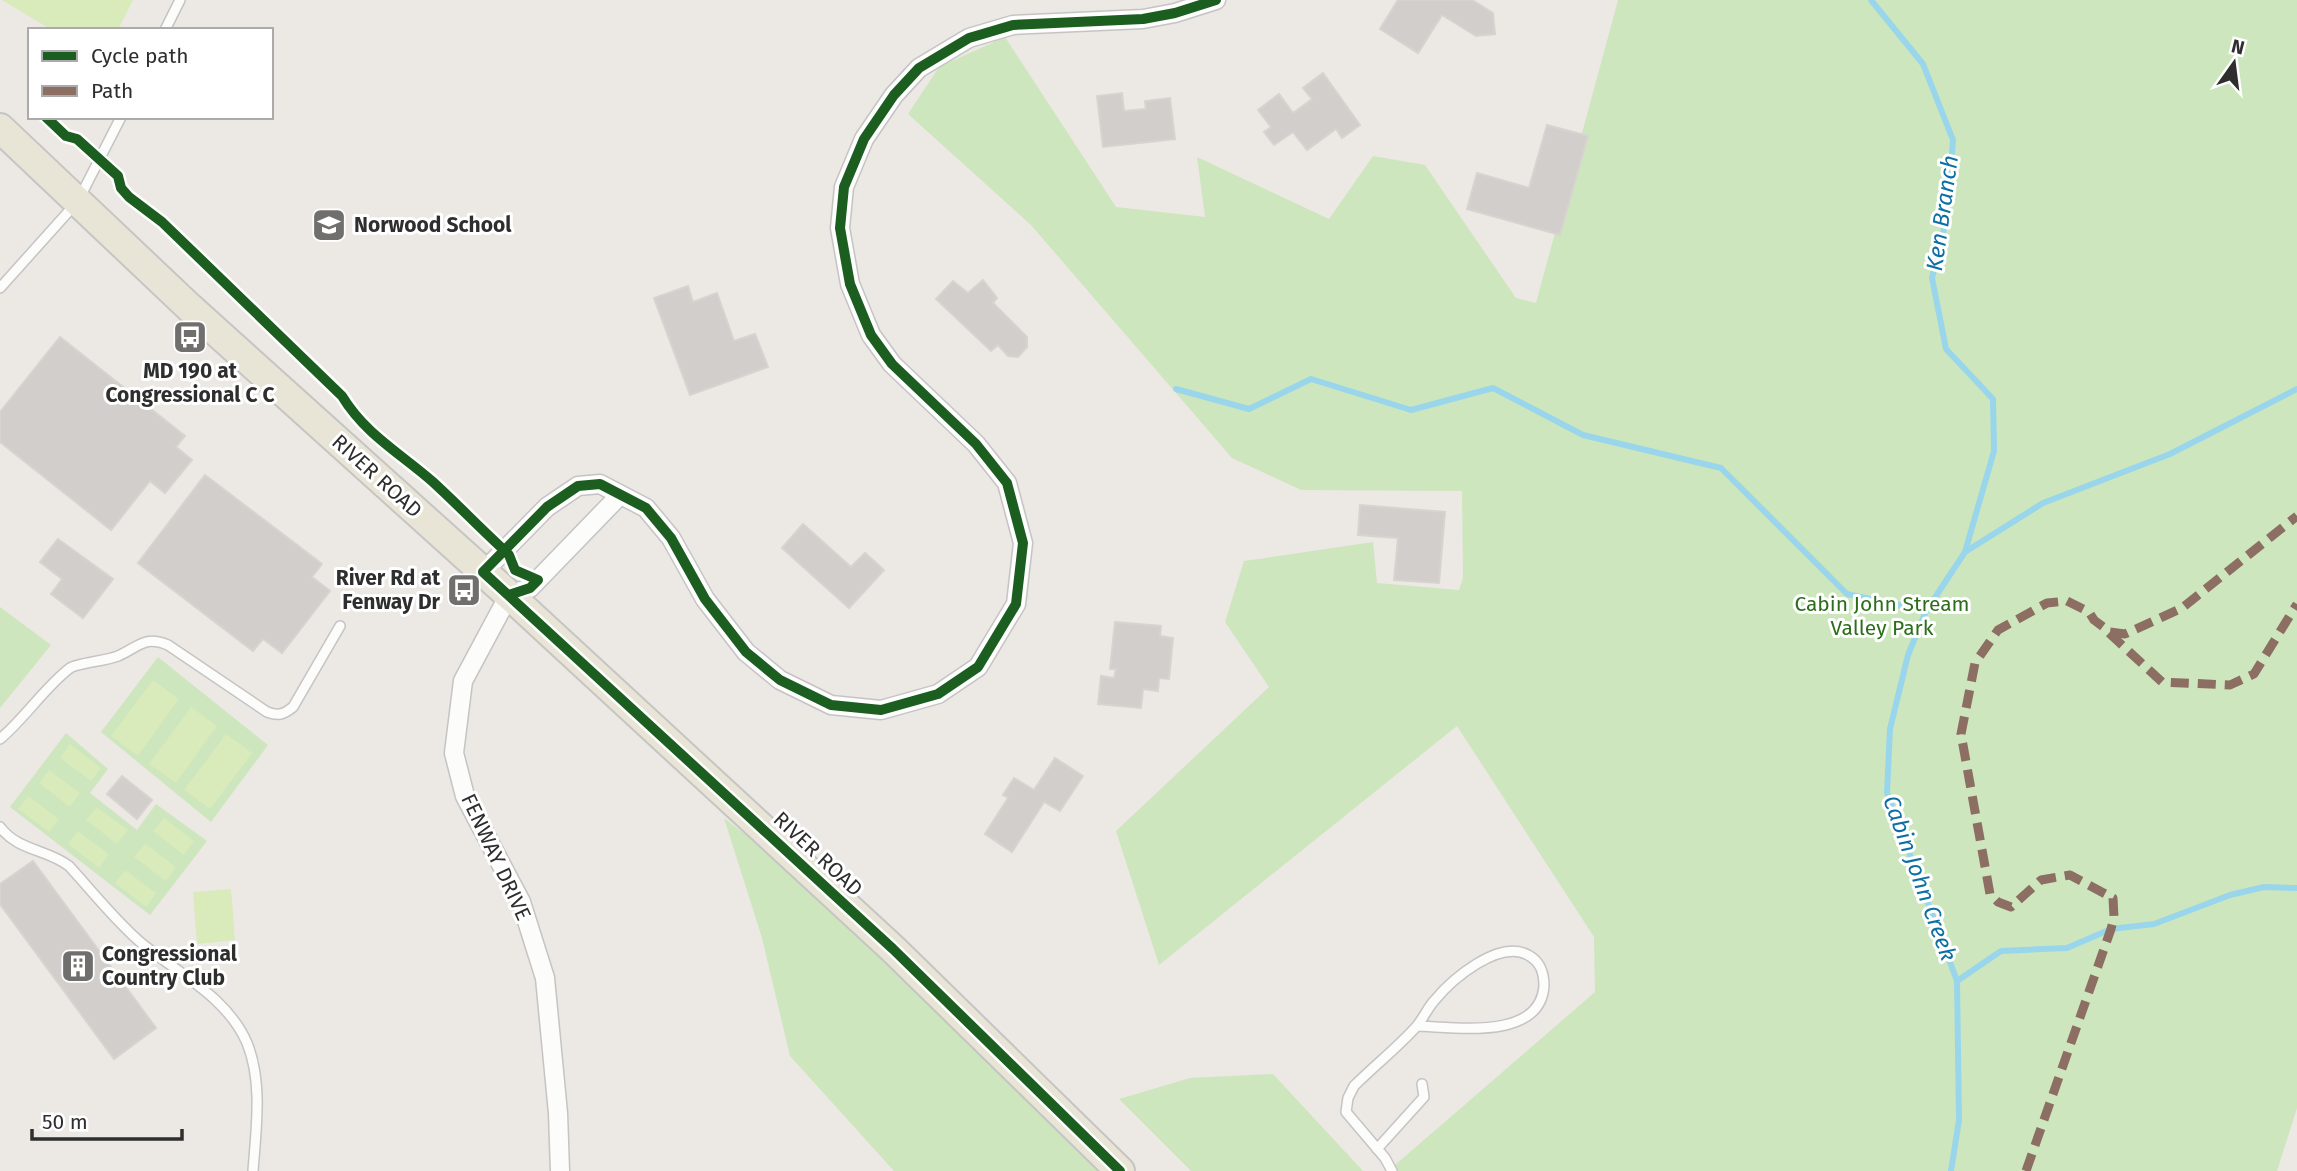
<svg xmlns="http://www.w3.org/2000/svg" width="2297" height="1171" font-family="'Fira Sans',sans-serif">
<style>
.green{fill:#cee6be}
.pitch{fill:#d9eabb}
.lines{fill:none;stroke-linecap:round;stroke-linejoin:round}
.stream{stroke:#99d6ec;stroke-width:6}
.building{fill:#d1cecb;stroke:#d7d4d0;stroke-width:2}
.lane-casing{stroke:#c5c4c5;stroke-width:12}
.street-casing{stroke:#c5c4c5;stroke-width:21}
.primary-casing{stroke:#c6c5c4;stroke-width:32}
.lane{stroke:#fcfcfb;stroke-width:9}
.street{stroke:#fcfcfb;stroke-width:18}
.primary{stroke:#e8e4d6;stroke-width:28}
.quiet{stroke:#8d6e63;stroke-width:9;stroke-dasharray:18 9;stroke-linecap:butt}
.cycleway-casing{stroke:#fff;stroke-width:15}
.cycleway{stroke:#1b5e20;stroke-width:10}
.labels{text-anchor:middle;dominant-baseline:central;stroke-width:6;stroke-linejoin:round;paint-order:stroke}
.poi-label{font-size:21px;font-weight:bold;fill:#2e2e2e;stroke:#fff;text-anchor:start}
.street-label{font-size:21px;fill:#2e2e2e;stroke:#fff}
.park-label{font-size:21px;fill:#2c6e1b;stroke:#fff}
.water-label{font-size:23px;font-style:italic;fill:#0d6fa3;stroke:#fff}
</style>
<rect width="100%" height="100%" fill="#ece8e4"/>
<!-- green -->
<g class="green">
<polygon points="1618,0 2297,0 2297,1108 2277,1171 1388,1171 1595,992 1594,937 1457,726 1159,965 1116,831 1269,687 1225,622 1244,561 1373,542 1377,583 1459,590 1463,578 1462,491 1301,490 1232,458 1031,225 908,114 939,67 1005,37 1116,207 1205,217 1197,157 1329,219 1373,156 1425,165 1516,298 1536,303"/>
<polygon points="0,607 51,645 0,708"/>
<polygon points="158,657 268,745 211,822 101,732"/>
<polygon points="66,733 108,769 90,793 137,830 156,804 207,841 150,915 10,807"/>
<polygon points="724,818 893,949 1120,1171 894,1171 790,1056 762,938"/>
<polygon points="1273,1074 1363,1171 1191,1171 1119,1099 1190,1078"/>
</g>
<!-- pitch -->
<g class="pitch">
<polygon points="2,0 133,0 118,30 52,30"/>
<polygon points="153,680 179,699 138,756 111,736"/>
<polygon points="191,707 217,726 176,783 149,764"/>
<polygon points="226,734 252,753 210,809 184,790"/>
<polygon points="70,744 101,768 91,781 60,758"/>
<polygon points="49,770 80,793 70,807 39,783"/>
<polygon points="28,796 59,819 49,832 18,809"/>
<polygon points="97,807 128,830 117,844 86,820"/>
<polygon points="164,818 194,841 184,855 153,831"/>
<polygon points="78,831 109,854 99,868 68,844"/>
<polygon points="145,844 176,867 166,881 134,857"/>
<polygon points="125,870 156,893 146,907 115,883"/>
<polygon points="231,889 235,940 197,944 193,892"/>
</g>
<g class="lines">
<!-- stream -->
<g class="stream">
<polyline points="1871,0 1923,64 1953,140 1947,216 1932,278 1946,349 1993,399 1994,451 1965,552"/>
<polyline points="1176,389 1249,409 1311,379 1411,410 1493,388 1583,435 1721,468 1847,594 1926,611"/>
<polyline points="1957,981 2001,951 2067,948 2111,929 2154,924 2230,895 2264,887 2297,888"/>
<polyline points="1951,1171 1959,1120 1957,981 1887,793 1890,729 1908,655 1926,611 1965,552 2043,503 2170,454 2297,389"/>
</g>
</g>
<!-- building -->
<g class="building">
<polygon points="1398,0 1472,0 1493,13 1495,34 1476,36 1442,15 1418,53 1380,29"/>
<polygon points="1323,73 1360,125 1342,138 1336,129 1307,150 1293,132 1274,145 1264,132 1271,127 1258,110 1279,94 1293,113 1312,99 1303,88"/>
<polygon points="1122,93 1124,111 1146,109 1145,101 1170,98 1175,139 1103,147 1097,96"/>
<polygon points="1547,125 1588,136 1560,235 1467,209 1477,173 1529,188"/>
<polygon points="983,280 997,298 993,303 1027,337 1027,347 1018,357 1008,356 998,345 991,351 936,299 953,281 968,293"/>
<polygon points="688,286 693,302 717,293 734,341 755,334 768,367 690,395 654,298"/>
<polygon points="60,337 185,436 176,447 192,460 165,493 150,481 111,530 0,442 0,412"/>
<polygon points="205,475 322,564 312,577 330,591 282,653 263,639 253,651 138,563"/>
<polygon points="1360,505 1445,512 1439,583 1394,580 1398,538 1358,535"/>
<polygon points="803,524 851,567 865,553 884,570 849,608 782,548"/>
<polygon points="58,539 113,579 83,618 51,594 62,579 40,562"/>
<polygon points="1115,622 1161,626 1160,636 1173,638 1169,679 1159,678 1158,691 1143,689 1141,708 1098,704 1101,676 1114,678 1116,669 1110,669"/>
<polygon points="1055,758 1083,776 1060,811 1044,802 1012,852 985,834 1008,798 1003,795 1014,778 1034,790"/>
<polygon points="122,776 152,800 137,819 107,794"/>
<polygon points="33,861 156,1028 114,1059 0,904 0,884"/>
</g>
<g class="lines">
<!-- lane casing -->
<g class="lane-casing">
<g id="lane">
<polyline points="165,30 180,0"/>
<polyline points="0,288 78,201 121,117"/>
<path d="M0,739C24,719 46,686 70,668C78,663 106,661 118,656C139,647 144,635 168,645L267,712C278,716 283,715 293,707L340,626"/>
<path d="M0,827C18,851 47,849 69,866C92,891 113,918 139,941C175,972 227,996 247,1043C263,1082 256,1130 253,1171"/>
<polyline points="1377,1149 1424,1097 1422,1084"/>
<path d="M1392,1171L1385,1158L1346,1112L1348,1098L1354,1086C1374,1066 1397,1048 1416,1027C1423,1019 1427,1009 1434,1001C1452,979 1499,939 1528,955C1541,962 1544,973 1544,986C1540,1041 1455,1027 1417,1026"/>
</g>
</g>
<!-- street casing -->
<g class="street-casing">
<g id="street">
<polyline points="483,572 547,507 578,486 600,484 646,508 671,538 705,599 746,652 780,680 831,705 881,710 938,694 978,667 1016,604 1023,543 1007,483 976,444 892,364 871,335 850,284 840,228 844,187 864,139 894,95 919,68 969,38 1013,25 1143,19 1175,13 1216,0"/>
<polyline points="560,1171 558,1113 545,978 521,902 465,796 454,753 463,681 509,595 530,588 620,495"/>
</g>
</g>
<!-- primary casing -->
<g class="primary-casing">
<polyline id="primary" points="0,128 189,307 509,595 893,949 1120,1171"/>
</g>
<!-- lane -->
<use href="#lane" class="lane"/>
<!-- street -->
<use href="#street" class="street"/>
<!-- primary -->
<use href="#primary" class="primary"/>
<!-- quiet -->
<g class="quiet">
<polyline points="2109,633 2162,682 2230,685 2254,674 2297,604"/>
<polyline points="2026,1171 2111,929 2114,917 2113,898 2070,875 2041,880 2011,907 1998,902 1990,894 1961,734 1975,663 1998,630 2047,603 2067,601 2089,612 2094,620 2110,632 2125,634 2182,608 2297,516"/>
</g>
<!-- cycleway casing -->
<g class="cycleway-casing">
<g id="cycleway">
<path d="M46,117L66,136L77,139L118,176L121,188L129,197L162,222L342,396C365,434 400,453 433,482C457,504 480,528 504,550L509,555L515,570L538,580L530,588L509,595"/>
<polyline points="1120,1171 893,949 483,572 547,507 578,486 600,484 646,508 671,538 705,599 746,652 780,680 831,705 881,710 938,694 978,667 1016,604 1023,543 1007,483 976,444 892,364 871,335 850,284 840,228 844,187 864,139 894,95 919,68 969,38 1013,25 1143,19 1175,13 1216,0"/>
</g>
</g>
<!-- cycleway -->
<use href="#cycleway" class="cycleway"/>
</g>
<!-- icons -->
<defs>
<g id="school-square" transform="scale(1.75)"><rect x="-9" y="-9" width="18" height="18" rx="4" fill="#706f6e" stroke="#fff"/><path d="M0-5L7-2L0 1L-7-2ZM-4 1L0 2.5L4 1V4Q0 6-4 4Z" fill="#fff"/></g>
<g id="bus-square" transform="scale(1.75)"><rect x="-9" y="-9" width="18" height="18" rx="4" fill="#706f6e" stroke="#fff"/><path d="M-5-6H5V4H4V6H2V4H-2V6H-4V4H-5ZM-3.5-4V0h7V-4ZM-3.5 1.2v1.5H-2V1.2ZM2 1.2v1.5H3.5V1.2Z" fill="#fff"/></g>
<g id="building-square" transform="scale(1.75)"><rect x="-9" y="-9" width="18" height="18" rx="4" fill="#706f6e" stroke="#fff"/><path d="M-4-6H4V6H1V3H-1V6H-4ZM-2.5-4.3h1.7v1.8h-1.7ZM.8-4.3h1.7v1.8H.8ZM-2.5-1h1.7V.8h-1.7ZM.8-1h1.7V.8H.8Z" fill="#fff"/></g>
</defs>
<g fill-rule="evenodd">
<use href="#school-square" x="329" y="225"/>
<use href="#bus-square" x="190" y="337"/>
<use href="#bus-square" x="464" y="590"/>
<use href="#building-square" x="78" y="966"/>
</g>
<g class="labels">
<!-- poi labels -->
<g class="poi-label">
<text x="354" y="225">Norwood School</text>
<text x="190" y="371" text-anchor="middle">MD 190 at<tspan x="190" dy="24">Congressional C C</tspan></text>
<text x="440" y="578" text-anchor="end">River Rd at<tspan x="440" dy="24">Fenway Dr</tspan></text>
<text x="102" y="954">Congressional<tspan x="102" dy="24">Country Club</tspan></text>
</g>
<!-- street labels -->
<g class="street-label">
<text transform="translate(377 476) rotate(42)">RIVER ROAD</text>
<text transform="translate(818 854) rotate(43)">RIVER ROAD</text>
<text transform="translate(496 857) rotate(65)">FENWAY DRIVE</text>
</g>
<!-- park labels -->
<g class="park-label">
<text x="1882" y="604">Cabin John Stream<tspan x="1882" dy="24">Valley Park</tspan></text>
</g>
<!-- water labels -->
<g class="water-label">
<text transform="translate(1942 213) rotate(-82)">Ken Branch</text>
<text transform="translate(1920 878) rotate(70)">Cabin John Creek</text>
</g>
</g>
<!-- legend -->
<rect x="28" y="28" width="245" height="91" fill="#ffffff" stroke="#ababab" stroke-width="2"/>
<rect x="42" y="51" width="35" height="10" fill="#1b5e20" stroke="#ababab" stroke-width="2"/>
<text x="91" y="63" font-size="21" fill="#2e2e2e">Cycle path</text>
<rect x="42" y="86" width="35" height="10" fill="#8d6e63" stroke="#ababab" stroke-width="2"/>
<text x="91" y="98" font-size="21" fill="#2e2e2e">Path</text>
<!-- north arrow -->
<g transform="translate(2234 63) rotate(14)" stroke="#ffffff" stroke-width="5" paint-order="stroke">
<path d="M0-5L12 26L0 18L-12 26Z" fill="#2e2e2e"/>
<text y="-10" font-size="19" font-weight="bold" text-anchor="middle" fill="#2e2e2e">N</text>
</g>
<!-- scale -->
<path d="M32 1129v10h150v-10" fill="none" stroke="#2e2e2e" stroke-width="3.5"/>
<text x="42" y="1129" font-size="21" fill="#2e2e2e" stroke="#ffffff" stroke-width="5" paint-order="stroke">50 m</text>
</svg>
